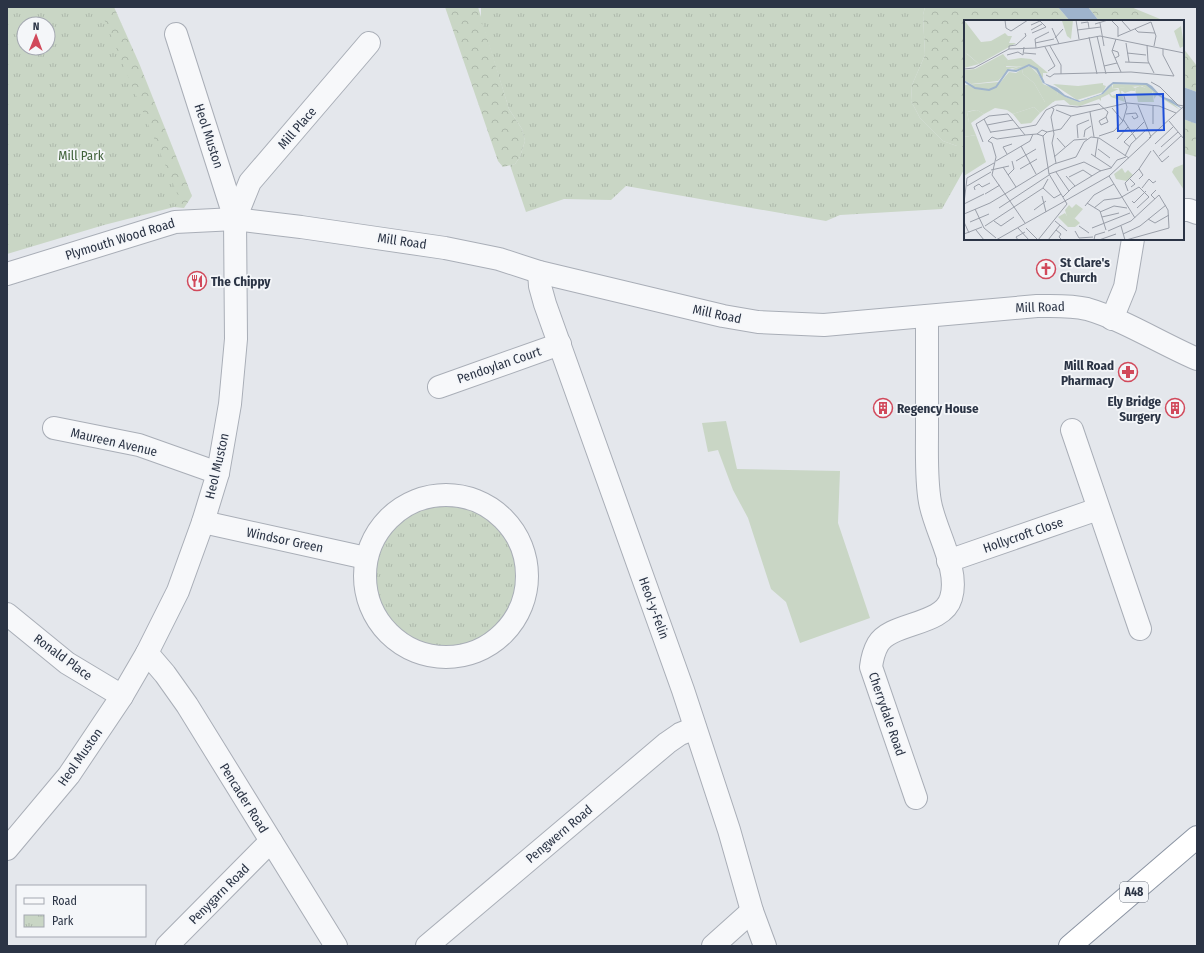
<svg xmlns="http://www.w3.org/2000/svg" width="1204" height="953" font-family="'Fira Sans Condensed',sans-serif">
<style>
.grass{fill:#c9d6c5}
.forest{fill:url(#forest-crowns)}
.park{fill:url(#park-tufts);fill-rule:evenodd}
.water{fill:#9fb4cc}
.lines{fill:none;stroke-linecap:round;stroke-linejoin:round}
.street-casing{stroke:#a9aeb7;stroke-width:24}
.highway-casing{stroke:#8b94a3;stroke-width:24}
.street{stroke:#f7f8fa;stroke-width:22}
.highway{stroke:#fff;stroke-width:22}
.labels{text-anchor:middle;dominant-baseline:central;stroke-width:3.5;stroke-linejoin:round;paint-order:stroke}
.shield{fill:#f4f6f9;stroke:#676e7b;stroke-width:1}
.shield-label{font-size:12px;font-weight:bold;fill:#2b3445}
.street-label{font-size:13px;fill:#2b3445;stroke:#f4f6f9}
.park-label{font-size:13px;fill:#3f6138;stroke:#f4f6f9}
.poi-label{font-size:13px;font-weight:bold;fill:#2b3445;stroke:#f4f6f9;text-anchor:start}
.inset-river{fill:none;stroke:#9fb4cc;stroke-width:2}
.inset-road{fill:none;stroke:#9a9fa9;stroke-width:1}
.view{fill:#1d4ed8;fill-opacity:0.15;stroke:#1d4ed8;stroke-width:2}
.inset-edge{fill:none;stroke:#2b3445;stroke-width:2}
</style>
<defs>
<pattern id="forest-crowns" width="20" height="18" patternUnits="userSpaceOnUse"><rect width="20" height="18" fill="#c9d6c5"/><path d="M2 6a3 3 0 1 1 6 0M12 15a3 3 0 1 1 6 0" fill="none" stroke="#adb8ab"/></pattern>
<pattern id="park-tufts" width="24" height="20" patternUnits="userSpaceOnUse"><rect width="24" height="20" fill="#c9d6c5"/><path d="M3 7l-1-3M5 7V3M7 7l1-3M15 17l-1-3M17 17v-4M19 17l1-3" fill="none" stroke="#adb8ab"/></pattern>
</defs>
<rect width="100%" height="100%" fill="#e4e7ec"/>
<!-- grass -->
<polygon class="grass" points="726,421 737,469 840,471 838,523 870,618 800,643 786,602 771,589 748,518 733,490 718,450 708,452 702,423"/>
<!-- forest -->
<g class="forest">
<polygon points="87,7 114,7 139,63 192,196 184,208 174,207"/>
<polygon points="445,7 478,7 509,109 522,129 525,141 520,157 515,164 503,167 498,161"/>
<polygon points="925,7 1058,7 1070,21 965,21 965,146 957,146 943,141 920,118 911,101 912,85 925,55 923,15"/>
<polygon points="1088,7 1131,7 1165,21 1099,21"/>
<polygon points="1183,48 1197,66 1197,92 1183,87"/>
<polygon points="1183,119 1197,124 1197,157 1183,153"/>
</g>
<!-- park -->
<g class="park">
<path d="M7,7H99L182,205L104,225L7,254ZM24,24H48V48H24Z"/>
<polygon points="481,7 925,7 923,15 925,55 912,85 911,101 920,118 943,141 957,146 965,146 965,168 942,209 840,215 826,221 626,186 611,200 564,199 526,212 510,165 515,164 520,157 525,141 522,129 509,109 481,19"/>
<circle cx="445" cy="577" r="72"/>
</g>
<!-- water -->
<g class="water">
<polygon points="1058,7 1088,7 1099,21 1070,21"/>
<polygon points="1183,87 1197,92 1197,124 1183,119"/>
</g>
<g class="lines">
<!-- street casing -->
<g class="street-casing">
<g id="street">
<polyline points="1183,210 1189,210 1197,213"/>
<polyline points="235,219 250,182 369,43"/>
<polyline points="539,272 540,286 545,304 683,690 729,830 752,911 765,946"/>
<path d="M7,274L175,222L235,219L301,227L445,248L499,259L539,272L723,316L758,322L824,325L1037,306C1054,306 1071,305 1087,309C1122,319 1162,344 1197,359"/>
<polyline points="1112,319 1125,287 1133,239"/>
<polyline points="439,387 560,344"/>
<polyline points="54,428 139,445 218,473"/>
<polyline points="1072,430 1140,629"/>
<circle cx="446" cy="576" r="81"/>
<polyline points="203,522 366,558"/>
<polyline points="948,561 1098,509"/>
<polyline points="7,614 67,663 122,696"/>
<polyline points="147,653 165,674 187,705 336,946"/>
<path d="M916,798L871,667C872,659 874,651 878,644C891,622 943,626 951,598C960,569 935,531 930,502C926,480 927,454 927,432C927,393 927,355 927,316"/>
<polyline points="7,849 69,775 122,696 147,653 178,591 203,522 218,473 230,404 236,339 235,219 176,34"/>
<polyline points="167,946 271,841"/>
<polyline points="427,946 667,743 680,734 695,728"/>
<polyline points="713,946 752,911"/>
</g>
</g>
<!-- highway casing -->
<g class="highway-casing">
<polyline id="highway" points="1070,946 1197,837"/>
</g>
<!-- street -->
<use href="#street" class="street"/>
<!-- highway -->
<use href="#highway" class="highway"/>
</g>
<!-- icons -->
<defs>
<g id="church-ring" transform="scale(1)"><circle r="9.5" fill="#f4f6f9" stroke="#d1495b" stroke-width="1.5"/><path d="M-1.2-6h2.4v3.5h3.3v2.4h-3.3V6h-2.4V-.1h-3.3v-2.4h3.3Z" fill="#d1495b"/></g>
<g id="restaurant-ring" transform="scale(1)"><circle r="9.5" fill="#f4f6f9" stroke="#d1495b" stroke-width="1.5"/><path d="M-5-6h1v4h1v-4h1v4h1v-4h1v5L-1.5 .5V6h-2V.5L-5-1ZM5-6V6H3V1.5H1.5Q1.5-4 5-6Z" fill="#d1495b"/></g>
<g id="pharmacy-ring" transform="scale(1)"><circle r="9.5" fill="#f4f6f9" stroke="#d1495b" stroke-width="1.5"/><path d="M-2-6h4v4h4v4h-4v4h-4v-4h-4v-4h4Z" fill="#d1495b"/></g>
<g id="building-ring" transform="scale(1)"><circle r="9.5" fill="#f4f6f9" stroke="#d1495b" stroke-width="1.5"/><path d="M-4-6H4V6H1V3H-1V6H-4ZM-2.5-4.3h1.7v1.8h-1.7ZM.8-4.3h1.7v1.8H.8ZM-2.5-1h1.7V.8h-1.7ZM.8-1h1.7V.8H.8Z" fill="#d1495b"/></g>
</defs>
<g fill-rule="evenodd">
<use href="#church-ring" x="1046" y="269"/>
<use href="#restaurant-ring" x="197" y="281"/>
<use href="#pharmacy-ring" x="1128" y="372"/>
<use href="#building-ring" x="883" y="408"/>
<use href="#building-ring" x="1175" y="408"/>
</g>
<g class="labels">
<!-- shield labels -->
<rect class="shield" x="1120" y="882" width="28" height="20" rx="3"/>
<g class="shield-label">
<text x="1134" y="892">A48</text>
</g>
<!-- street labels -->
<g class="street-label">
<text transform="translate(297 128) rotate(-49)">Mill Place</text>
<text transform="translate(209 136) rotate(72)">Heol Muston</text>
<text transform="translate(120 239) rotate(-17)">Plymouth Wood Road</text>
<text transform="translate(402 241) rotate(8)">Mill Road</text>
<text transform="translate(1040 307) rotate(-2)">Mill Road</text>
<text transform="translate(717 314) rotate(12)">Mill Road</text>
<text transform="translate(499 365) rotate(-19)">Pendoylan Court</text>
<text transform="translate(114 442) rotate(13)">Maureen Avenue</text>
<text transform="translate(217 466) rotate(-77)">Heol Muston</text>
<text transform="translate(1023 535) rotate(-19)">Hollycroft Close</text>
<text transform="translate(285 540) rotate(12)">Windsor Green</text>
<text transform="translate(654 608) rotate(70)">Heol-y-Felin</text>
<text transform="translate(63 657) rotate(36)">Ronald Place</text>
<text transform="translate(887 714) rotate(71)">Cherrydale Road</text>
<text transform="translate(80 757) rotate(-55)">Heol Muston</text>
<text transform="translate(244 798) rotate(58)">Pencader Road</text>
<text transform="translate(559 834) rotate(-40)">Pengwern Road</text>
<text transform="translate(219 894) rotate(-45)">Penygarn Road</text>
</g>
<!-- park labels -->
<g class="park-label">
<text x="81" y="155">Mill Park</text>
</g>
<!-- poi labels -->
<g class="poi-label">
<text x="1060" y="262">St Clare's<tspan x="1060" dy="15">Church</tspan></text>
<text x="211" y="281">The Chippy</text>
<text x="1114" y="365" text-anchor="end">Mill Road<tspan x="1114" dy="15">Pharmacy</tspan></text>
<text x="1161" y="401" text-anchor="end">Ely Bridge<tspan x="1161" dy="15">Surgery</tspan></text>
<text x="897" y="408">Regency House</text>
</g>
</g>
<!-- overview -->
<g transform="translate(964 20)">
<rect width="220" height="220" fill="#e4e7ec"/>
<path d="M217,6L220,26L216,28L210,11ZM0,26L3,34L15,44L0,48ZM39,34L44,40L42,47L58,46L45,49L34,61L7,64L0,60V50L11,49ZM66,46L75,55L79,64L91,69L94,73L90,82H81L70,63L59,54L58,49ZM139,63V65L142,66L139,72L113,80L89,64L114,66ZM149,65H156L155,68L167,66L171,68L172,75L171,71H167L169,70L161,73L154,68L148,69ZM70,87L76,93L67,103L57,104L49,94ZM13,90L20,94L7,103L12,115L0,117V91L5,102L3,92ZM112,184L119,189L111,198L103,197L101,190L105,185L108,188Z" fill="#c9d6c5"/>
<path d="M0,0L17,22L27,21L41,13L44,16H48L45,23H52L15,44L0,31ZM57,38L67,39L84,53H79V58L66,45L51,50L48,49L58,46H40L44,40ZM58,49L59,54L70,63L81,82H89L76,93L70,87L49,94L43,90L31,88L20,94L13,90L6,91L3,92L5,102L0,94V65L35,62V64L45,52L52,53ZM149,64L185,65L197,77L207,81L216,90L193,75L190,79L189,72L178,66L155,68V65H148V69H155L146,73L148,76L156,73L155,69L161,68L163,71L158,70L157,72L161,82L147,77L145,74L137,78V81L135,79L116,86L106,85L100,80L89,81L94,73L92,69L101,77L115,82L139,74Z" fill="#c9d6c5"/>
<path d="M176,66L188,70L190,82H174L171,68ZM12,115L22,142L0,156V117ZM220,144V170L208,152L210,148ZM158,148L161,153L164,150L169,155L163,161L152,159L150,154ZM101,193L103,196L107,195L116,203L111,207H104L94,197Z" fill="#c9d6c5"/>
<path d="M95,0H109L107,19L103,16L98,1Z" fill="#c9d6c5"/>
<path d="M78,62L93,68L101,75L116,81L137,74L144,66L149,62L183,63L188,66L197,76L208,80L220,90L197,77L182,65L149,64L139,74L115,82L101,77Z" fill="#9fb4cc"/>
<path class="inset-river" d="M0,61L11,68L25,70L32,67L44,50L52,51L65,45L73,49L80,63"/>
<path class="inset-road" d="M41,0L42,8L47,11L64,0M112,0L115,19M147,0L154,7V17M158,1L167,11M117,3L124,2L125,8M136,3L140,26M131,4L144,0M67,5L76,1L82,7L68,13M88,8L95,24M171,9L174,12L191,13M67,10L78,4M113,10L137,7M133,16L142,54M154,16L187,2L192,16L190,26M125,17L133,54M91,18L99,9M152,19L148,31L157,52M71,23L90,19M162,23L165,42M183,25L184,41L190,53M86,26L97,45V54M81,27L91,46L84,51M72,28L71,19L85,12M45,29V26L52,25L62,16L61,13M199,29V35L210,56M148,30L154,32L155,36L151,38M60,33L72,34M163,33L182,35M43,35L54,32L59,35L60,27M161,42L185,43M140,46L153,43M0,49L10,48L45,29L72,28L136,16L220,33M82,55L86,57L90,54L167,52L210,56M187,62L196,67L214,85L220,86M174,85L187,117M87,87L90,89L87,97L90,114L88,123L92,143M148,88L159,101M92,90L107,96M126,92L130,117M162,94L172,93L174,97L170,99L168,96M107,96L163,83L195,86L212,93M20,99L27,113M159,99L172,119M205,101L220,119M189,104V86M23,105L49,100M56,108L72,105L82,90L93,85L113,87L135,84L144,92L142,97L144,102L137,105L135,101L142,97M27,112L56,108M73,114L79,116L83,112L97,109L107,96M135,116L150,111L159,101L163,87L160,76M120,117L121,110L127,106M93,118L101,127M114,118L113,105L125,100M185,118L220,86M153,119L164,107M19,122L12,104L25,96L44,94L61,115M28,123L32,137L28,155L61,203M28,123L24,121L28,117L33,119L61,115L73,114L78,110L83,112M191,124L209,107M57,126L72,154M166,127L160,122L180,102M197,127L214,112M134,129L146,138M189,130L198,142L205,136M43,134L39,127L48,124M127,134L148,148M161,136L167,124L183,109M195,136L217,116M90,137L110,120L123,119M131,137L134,118M32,141L66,121L69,114M52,141L72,129M39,147L52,167M56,149L73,139M27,150L45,146M92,152L105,171M85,154L120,142L137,151M44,155L50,149L48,141M102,156L111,166M145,156L171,198M105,157L119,150L128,156M166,159L171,164L167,167M175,159L179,155L175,149M3,166L27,152M79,168L90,178L97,174M178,168L185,159L189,163L192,161M11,170L10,167L15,164L18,167L26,163M164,171L161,163L175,149L187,131M21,174L36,165M78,176L82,192M99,177L108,168L136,151L147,148L153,140L162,137M191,179L187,175L192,170M168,181L170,183L182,171M0,183L3,158L30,143M123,183L136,191L142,210M0,184L20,174M121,186L130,175L150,164M35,188L85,155M130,188L140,180L156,178L175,167L185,177L173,188M11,189L20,208L32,218M70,190L82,181M136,192L150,186L163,188M0,194L26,183L90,144L112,137L120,122L127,117L135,118L165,138M138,197L155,193M184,199L191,203L205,195M30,201L37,206L50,197M91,201L103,211M0,202L5,213M6,202L25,194M21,206L79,168L84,159M115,206L125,213M157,206L161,220M54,208L65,220M62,208L74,220M128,208L166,193M12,210L20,220M92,210L97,214L95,217L97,219M111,211L115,218L129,217M144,211L167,201L195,175L204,190L205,208L162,220M0,214L18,207M159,214L176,206L202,185M32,220L145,156L187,117M54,220L52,217L61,212M74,220L103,184L85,154L79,116M84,220L96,205M130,220L131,215L141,212M135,220L152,214"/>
<path class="view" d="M199,74L200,110L154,111L153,75Z"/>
<rect width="220" height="220" class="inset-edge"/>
</g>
<!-- border -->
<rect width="1204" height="953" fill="none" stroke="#2b3445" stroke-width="16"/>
<!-- legend -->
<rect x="16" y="885" width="130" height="52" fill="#f4f6f9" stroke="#a4a8b1"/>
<rect x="24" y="898" width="20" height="6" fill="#f7f8fa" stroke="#a4a8b1"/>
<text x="52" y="905" font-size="12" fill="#2b3445">Road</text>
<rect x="24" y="915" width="20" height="12" fill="url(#park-tufts)" stroke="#a4a8b1"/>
<text x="52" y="925" font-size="12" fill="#2b3445">Park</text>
<!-- north arrow -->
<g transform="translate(36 36) rotate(1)"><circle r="19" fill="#f4f6f9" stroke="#a4a8b1"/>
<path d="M0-3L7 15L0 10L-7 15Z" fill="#d1495b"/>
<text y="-6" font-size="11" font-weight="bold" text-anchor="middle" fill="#2b3445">N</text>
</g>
</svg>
